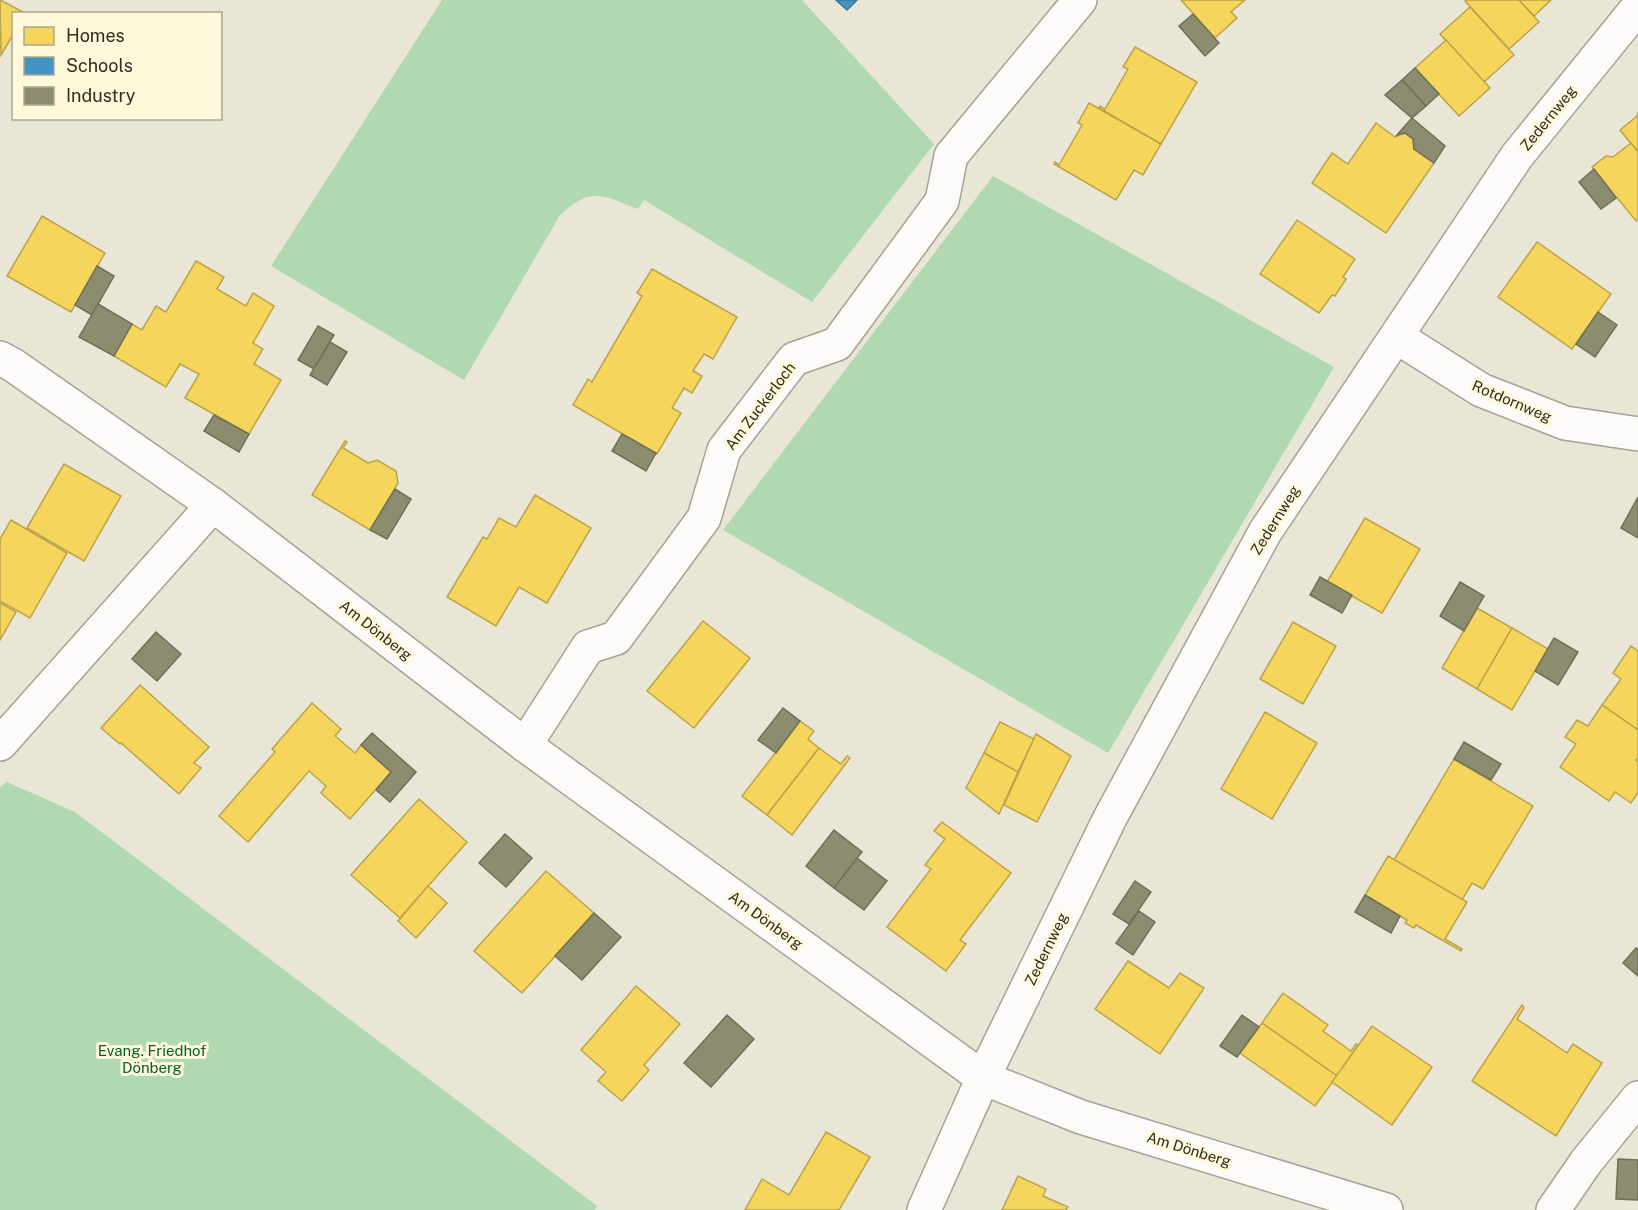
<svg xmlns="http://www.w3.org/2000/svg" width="1638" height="1210" font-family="'Public Sans',sans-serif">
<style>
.green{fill:#b1d9b1}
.homes{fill:#f6d55c;stroke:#bba34b;stroke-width:1.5}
.schools{fill:#4393c3;stroke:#3d7493;stroke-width:1.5}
.industry{fill:#8c8c6e;stroke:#707057;stroke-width:1.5}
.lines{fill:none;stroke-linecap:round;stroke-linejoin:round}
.street-casing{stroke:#a5a296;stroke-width:36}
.street{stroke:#fcfbf9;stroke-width:33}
.labels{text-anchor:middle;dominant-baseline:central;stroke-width:6;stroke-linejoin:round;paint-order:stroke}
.street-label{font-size:15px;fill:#302d22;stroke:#fff8db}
.park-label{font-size:15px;fill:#046228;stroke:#fff8db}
</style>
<rect width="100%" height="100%" fill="#e9e6d6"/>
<!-- green -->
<g class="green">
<path d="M442,0H802L934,144L812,302L644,200L638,209C601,195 592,186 560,215L464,380L271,266Z"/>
<polygon points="993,176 1334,367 1108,753 723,530"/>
<polygon points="7,782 75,812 597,1206 595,1210 0,1210 0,787"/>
</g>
<!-- homes -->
<g class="homes">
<polygon points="0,0 25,13 14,14 14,33 1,55"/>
<polygon points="1181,0 1245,0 1231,12 1237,18 1215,38"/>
<polygon points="1466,0 1519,0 1539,22 1509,49 1465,1"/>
<polygon points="1519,0 1551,0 1534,16"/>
<polygon points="1470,7 1514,55 1484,82 1440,34"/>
<polygon points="1446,40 1490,88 1459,116 1415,68"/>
<polygon points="1135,47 1197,82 1161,144 1099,108 1100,106 1105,109 1128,69 1123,67"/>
<polygon points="1089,103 1161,144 1143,175 1134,170 1116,200 1054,164 1055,162 1059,165 1082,125 1078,123"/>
<polygon points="1638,112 1638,152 1620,130 1637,116"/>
<polygon points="1376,123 1395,137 1405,133 1413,139 1414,149 1434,163 1386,233 1312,183 1332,153 1348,164"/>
<polygon points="1631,143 1638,152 1638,219 1636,221 1592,167 1606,156 1613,157"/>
<polygon points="42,216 105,253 71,312 7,276"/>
<polygon points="1297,220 1355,259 1343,277 1346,279 1335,296 1332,295 1319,313 1260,274"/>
<polygon points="1537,242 1611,294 1572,349 1498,297"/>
<polygon points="196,261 224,277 217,289 246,306 253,293 274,306 253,343 263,349 254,364 281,380 249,434 185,398 199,374 180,364 166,387 114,356 132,324 142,330 156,306 166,312"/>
<polygon points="652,269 737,317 713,359 704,354 693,371 702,376 692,393 684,388 672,408 681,413 657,454 573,405 588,379 592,382 642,296 637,293"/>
<polygon points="345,441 347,442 343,448 368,463 377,460 396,471 398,483 370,530 312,495"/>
<polygon points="64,464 121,496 84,561 27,528"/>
<polygon points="535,495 591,528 547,603 519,587 496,626 447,597 483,537 487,539 499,518 516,527"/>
<polygon points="1365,518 1420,549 1382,613 1327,582"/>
<polygon points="11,520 67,553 30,618 0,601 0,539"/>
<polygon points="0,603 16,612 0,640"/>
<polygon points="1477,608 1512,628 1477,689 1442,668"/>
<polygon points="703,621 750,658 694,728 647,691"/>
<polygon points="1293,622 1336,646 1303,704 1260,679"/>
<polygon points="1512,628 1548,649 1512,710 1477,689"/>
<polygon points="1631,646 1638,651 1638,730 1602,705 1621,679 1613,673"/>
<polygon points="140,685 209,747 194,763 201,768 179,794 121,743 120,744 101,728"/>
<polygon points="312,703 341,729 335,736 355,753 361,745 391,772 350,819 321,793 326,786 309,771 248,842 219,816 275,752 272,749"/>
<polygon points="1602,705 1638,730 1638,758 1636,760 1638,762 1638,792 1631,803 1615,792 1609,801 1560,767 1576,744 1565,737 1577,720 1588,726"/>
<polygon points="1265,712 1317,743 1272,819 1221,789"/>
<polygon points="800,721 814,731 808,739 819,748 767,815 742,796"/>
<polygon points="1000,722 1034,739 1018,772 984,753"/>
<polygon points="1036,734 1071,756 1037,822 1004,805"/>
<polygon points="819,748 841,764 847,756 850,758 792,835 767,815"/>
<polygon points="984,753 1018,772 999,814 966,788"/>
<polygon points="1454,759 1533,806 1483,889 1472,883 1462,900 1394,860"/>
<polygon points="419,799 467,842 400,918 351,875"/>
<polygon points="942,822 1011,873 960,940 966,944 946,971 887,927 931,869 925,865 945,839 934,831"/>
<polygon points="1388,856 1467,902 1445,939 1462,949 1461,951 1416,925 1414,928 1405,923 1407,920 1365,895"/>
<polygon points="546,871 594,913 522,993 474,951"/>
<polygon points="428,886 447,903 416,938 398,921"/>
<polygon points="1128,961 1169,988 1180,973 1204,988 1160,1054 1095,1009"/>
<polygon points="636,986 680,1024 644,1065 649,1070 622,1101 598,1081 606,1072 581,1050"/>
<polygon points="1283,993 1328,1025 1323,1031 1351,1051 1356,1044 1358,1045 1337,1076 1262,1023"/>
<polygon points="1522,1005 1524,1008 1517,1019 1567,1053 1573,1044 1602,1063 1556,1136 1472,1081"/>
<polygon points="1262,1023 1337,1076 1315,1106 1240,1053"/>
<polygon points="1372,1026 1432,1067 1392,1125 1332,1082"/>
<polygon points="826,1132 870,1157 839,1210 745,1210 762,1179 789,1195"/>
<polygon points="1018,1176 1046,1189 1043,1196 1068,1207 1066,1210 1002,1210"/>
</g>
<!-- schools -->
<polygon class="schools" points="836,0 857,0 847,10"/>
<!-- industry -->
<g class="industry">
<polygon points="1193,14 1219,43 1205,56 1179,26"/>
<polygon points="1415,68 1439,94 1426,106 1402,80"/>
<polygon points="1402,80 1426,106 1412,118 1385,95"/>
<polygon points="1412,118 1445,146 1434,163 1414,149 1413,139 1405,133 1397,135"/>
<polygon points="1594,169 1616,198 1601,209 1579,182"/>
<polygon points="97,266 114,276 92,315 75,305"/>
<polygon points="98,304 132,324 114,356 79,337"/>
<polygon points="1598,312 1617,325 1595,357 1576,344"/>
<polygon points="318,326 334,335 314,369 298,360"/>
<polygon points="330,342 347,352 327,385 310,375"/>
<polygon points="214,415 249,434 239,452 204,431"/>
<polygon points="622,434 656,453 646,471 612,451"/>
<polygon points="395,489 411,499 387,539 370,530"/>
<polygon points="1638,497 1638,538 1621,528"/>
<polygon points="1320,577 1352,595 1342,613 1310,595"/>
<polygon points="1460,582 1484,596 1464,631 1440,616"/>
<polygon points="156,632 181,654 157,681 132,659"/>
<polygon points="1554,638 1578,652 1558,685 1535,671"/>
<polygon points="783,708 800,721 776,753 758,740"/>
<polygon points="372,733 416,772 390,802 376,790 391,772 361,745"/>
<polygon points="1464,742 1501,764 1491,780 1454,759"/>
<polygon points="834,830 862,852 834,888 806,866"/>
<polygon points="505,834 532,858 506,887 479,863"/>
<polygon points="857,858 887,881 864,910 834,888"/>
<polygon points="1135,881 1151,892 1129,924 1113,914"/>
<polygon points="1365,895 1400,916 1391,933 1355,912"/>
<polygon points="1139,911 1155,922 1133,955 1116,943"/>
<polygon points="594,913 621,937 582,980 555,956"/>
<polygon points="1636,948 1638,949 1638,976 1623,963"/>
<polygon points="727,1015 754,1039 711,1087 684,1063"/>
<polygon points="1242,1015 1259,1027 1237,1057 1220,1046"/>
<polygon points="1618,1159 1638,1160 1638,1200 1616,1199"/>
</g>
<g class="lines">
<!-- street casing -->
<g class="street-casing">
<g id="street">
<polyline points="1397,337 1481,390 1565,423 1638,434"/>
<polyline points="0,358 13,365 213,505 525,745 983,1078 1081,1117 1386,1210"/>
<polyline points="0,744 213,505"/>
<polyline points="525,745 588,647 616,638 704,518 724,450 794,359 837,344 942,201 951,156 1080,0"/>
<polyline points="924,1210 983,1078 1110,818 1265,532 1517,156 1638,7"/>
<polyline points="1553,1210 1586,1162 1638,1098"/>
</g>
</g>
<!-- street -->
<use href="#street" class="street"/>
</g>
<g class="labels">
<!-- street labels -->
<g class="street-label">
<text transform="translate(1548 118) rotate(-51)">Zedernweg</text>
<text transform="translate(1512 401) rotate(23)">Rotdornweg</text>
<text transform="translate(760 406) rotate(-53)">Am Zuckerloch</text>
<text transform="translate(1275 520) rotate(-58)">Zedernweg</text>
<text transform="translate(376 630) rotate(38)">Am Dönberg</text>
<text transform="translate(766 920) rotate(36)">Am Dönberg</text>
<text transform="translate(1046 949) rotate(-64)">Zedernweg</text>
<text transform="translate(1189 1149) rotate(17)">Am Dönberg</text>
</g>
<!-- park labels -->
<g class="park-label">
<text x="152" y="1050">Evang. Friedhof<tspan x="152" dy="17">Dönberg</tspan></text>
</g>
</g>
<!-- legend -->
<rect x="12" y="12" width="210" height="108" fill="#fff8db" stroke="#aca791" stroke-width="1.5"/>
<rect x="24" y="27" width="30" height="18" fill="#f6d55c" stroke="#aca791" stroke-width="1.5"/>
<text x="66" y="42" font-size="18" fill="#302d22">Homes</text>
<rect x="24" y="57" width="30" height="18" fill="#4393c3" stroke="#aca791" stroke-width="1.5"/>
<text x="66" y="72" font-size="18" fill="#302d22">Schools</text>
<rect x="24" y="87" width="30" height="18" fill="#8c8c6e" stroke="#aca791" stroke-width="1.5"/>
<text x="66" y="102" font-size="18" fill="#302d22">Industry</text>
</svg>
